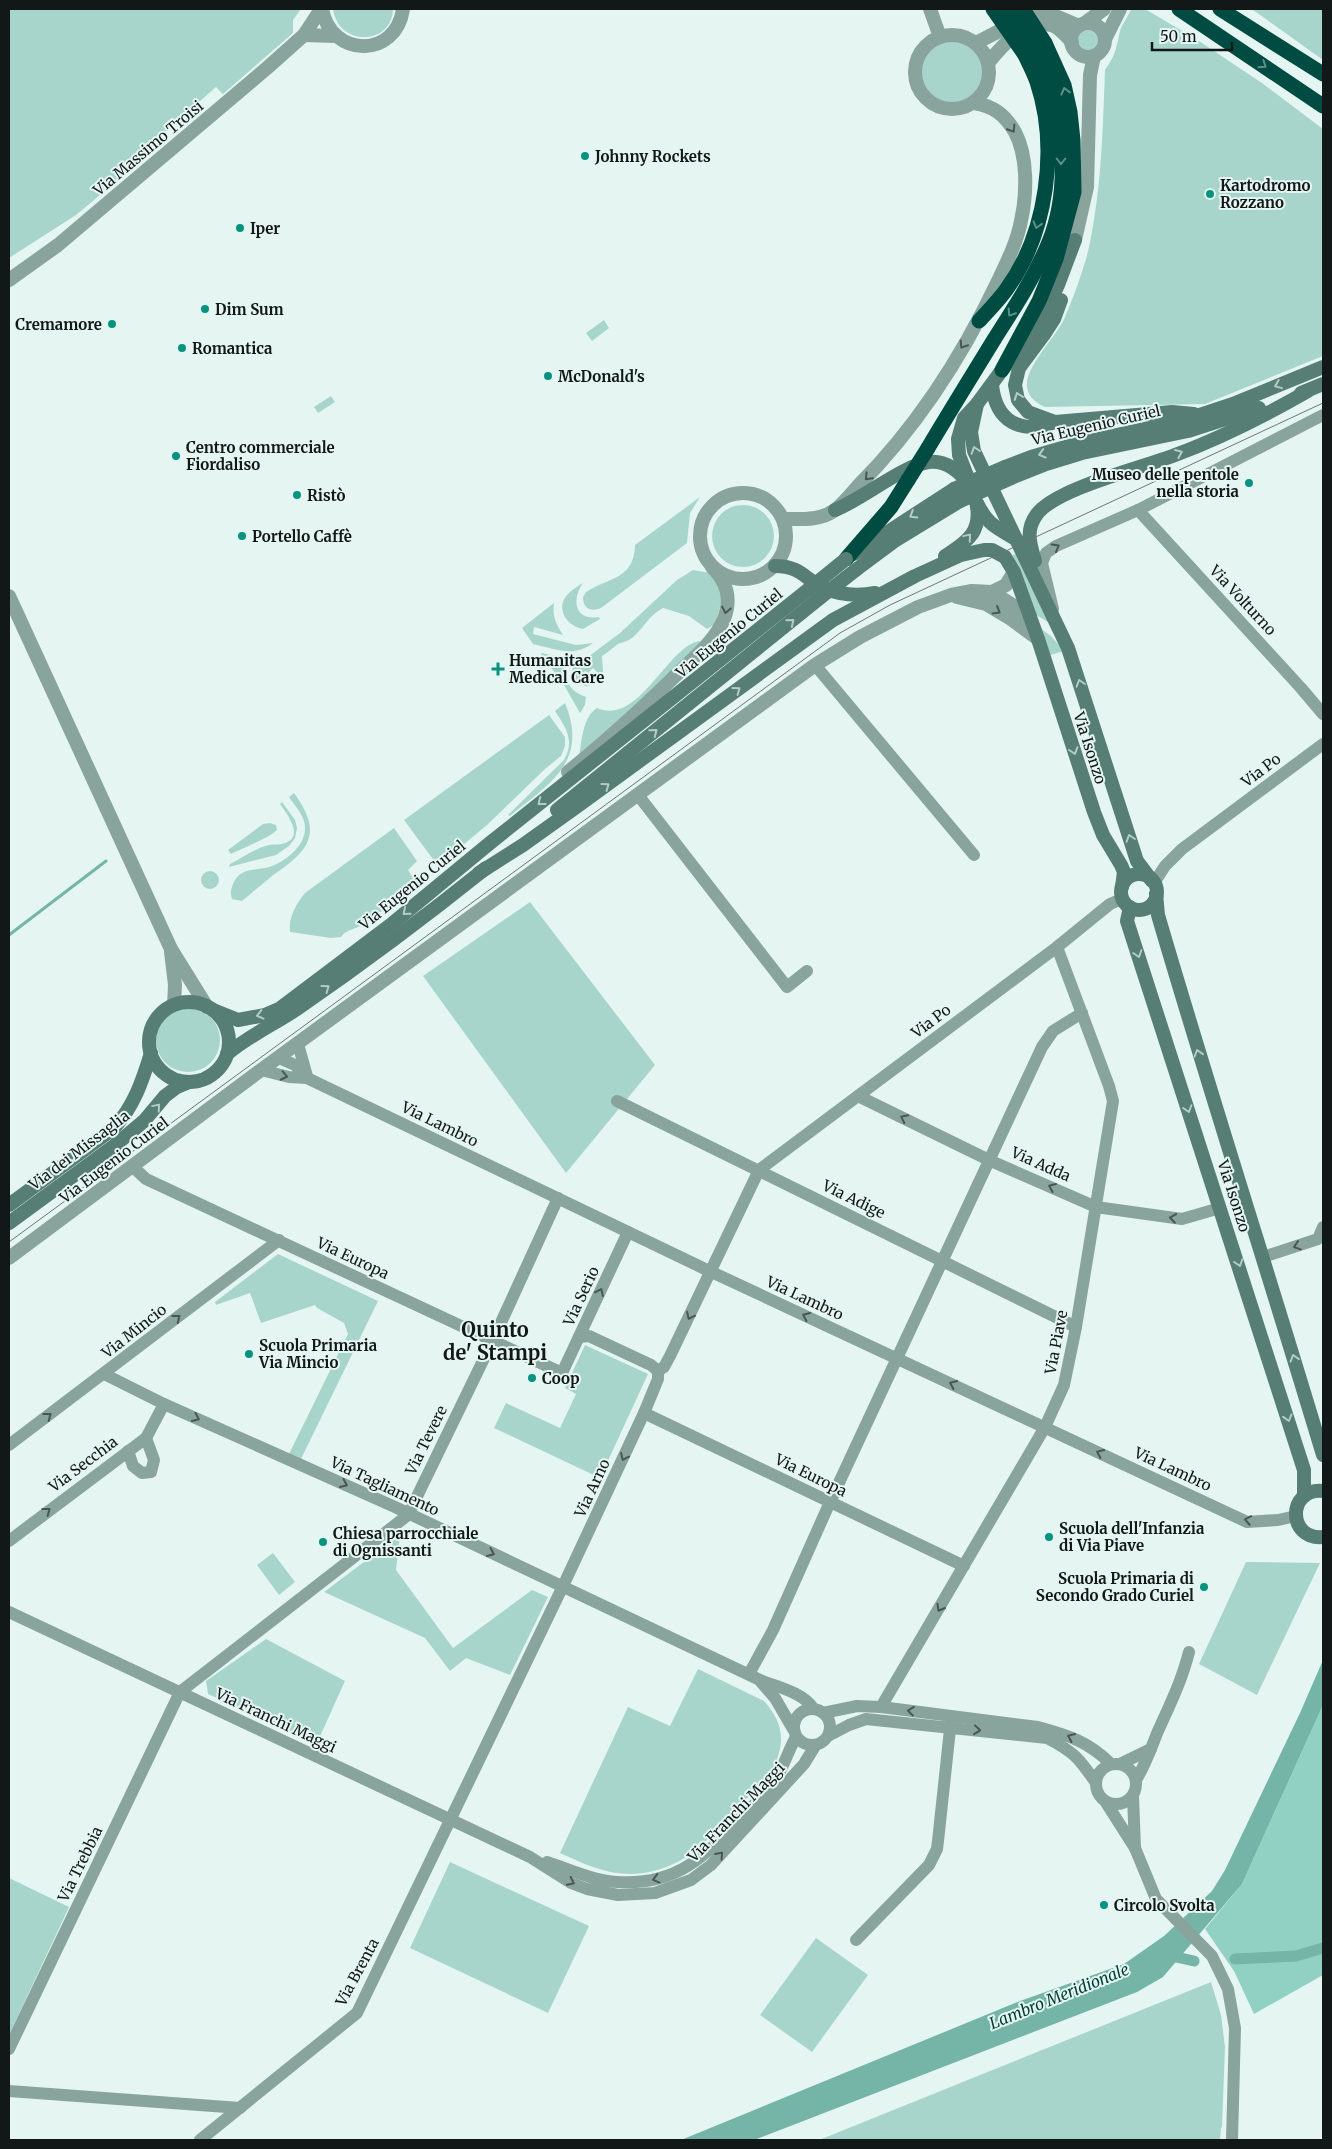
<svg xmlns="http://www.w3.org/2000/svg" width="1332" height="2149" font-family="Merriweather,serif">
<style>
.green{fill:#a8d5cb}
.forest{fill:#90d1c3}
.water{fill:#75b5a8}
.lines{fill:none;stroke-linecap:round;stroke-linejoin:round}
.stream{stroke:#75b5a8;stroke-width:3}
.canal{stroke:#75b5a8;stroke-width:11}
.minor{stroke:#89a49d;stroke-width:12}
.tertiary{stroke:#89a49d;stroke-width:14}
.secondary{stroke:#567e75;stroke-width:14}
.motorway{stroke:#004c42;stroke-width:15}
.tram{stroke:#6c7674;stroke-width:1}
.secondary-bridge{stroke:#567e75;stroke-width:14}
.motorway-bridge{stroke:#004c42;stroke-width:15}
.oneway{stroke:#5c9088}
.oneway2{stroke:#485753}
.oneway3{stroke:#b3ccc6}
.poi-dot{fill:#069481;stroke:#e5f6f2;stroke-width:2}
.labels{text-anchor:middle;dominant-baseline:central;stroke-width:4;stroke-linejoin:round;paint-order:stroke}
.street-label{font-size:15px;fill:#121817;stroke:#e5f6f2}
.poi-label{font-size:15px;font-weight:bold;fill:#121817;stroke:#e5f6f2;text-anchor:start}
.water-label{font-size:16px;font-style:italic;fill:#013f36;stroke:#e5f6f2}
.district-label{font-size:20px;font-weight:bold;fill:#121817;stroke:#e5f6f2}
</style>
<rect width="100%" height="100%" fill="#e5f6f2"/>
<!-- green -->
<g class="green">
<polygon points="9,9 301,9 293,20 293,33 223,94 216,87 163,134 149,154 76,215 9,258"/>
<path d="M333,9H393C392,46 338,47 333,9Z"/>
<path d="M1131,9H1145L1196,39L1262,83L1323,129V356L1205,404L1045,407C999,387 1054,344 1065,317C1073,298 1080,279 1086,259C1089,249 1091,237 1093,226C1102,174 1103,122 1105,70C1116,54 1116,49 1120,31C1122,24 1128,17 1131,9Z"/>
<polygon points="1251,9 1323,9 1323,60 1256,12"/>
<circle cx="1088" cy="40" r="10"/>
<circle cx="952" cy="72" r="31"/>
<polygon points="604,320 609,328 592,341 586,333"/>
<polygon points="331,396 335,402 318,413 314,407"/>
<path d="M700,497L690,513L687,543L601,608C591,612 583,609 583,597L586,592C609,577 634,580 635,545Z"/>
<circle cx="743" cy="536" r="31"/>
<polygon points="1017,554 1051,624 1033,613 1020,570 1012,555"/>
<path d="M693,570L710,573C726,593 722,602 715,624L707,629L689,616L663,608C648,616 644,628 632,638C628,641 623,642 618,644C612,648 607,653 602,656L603,671L601,676L593,668L588,673L585,671L582,674L591,685C582,688 578,682 572,676L573,662L588,657L620,633L677,580Z"/>
<path d="M583,583C571,600 575,621 599,617L600,619L583,629C566,626 554,607 569,593C573,589 578,586 583,583Z"/>
<path d="M554,603C552,616 556,624 563,635L534,627L533,634L576,645L593,643C573,658 556,649 533,644L522,628Z"/>
<polygon points="1040,628 1051,636 1064,651 1047,656"/>
<path d="M699,641L701,642L699,645L579,757C582,741 582,718 597,708C639,726 667,647 699,641Z"/>
<path d="M542,653L563,658C565,677 566,690 586,697L585,705L580,713L564,685L541,654Z"/>
<path d="M565,703C589,762 550,783 510,816L508,815L564,760C575,740 566,728 555,711Z"/>
<polygon points="549,715 565,737 565,746 561,756 545,769 487,825 438,866 404,820"/>
<path d="M294,793C324,834 309,851 272,876C262,884 252,893 242,901L232,899C230,893 231,889 233,884C240,867 254,871 269,867C285,862 306,846 305,827C305,816 295,806 289,797Z"/>
<path d="M282,802L295,820L297,828L295,838L289,846L276,855L229,867L230,864C243,857 256,848 269,845C273,844 277,845 281,844C307,839 287,814 280,804Z"/>
<path d="M270,823L276,825L277,830C269,838 243,848 231,854L228,850L263,824Z"/>
<path d="M394,828L417,861L408,870L416,883C398,898 379,915 358,927C351,930 345,931 341,937L331,938L290,932C288,918 296,904 305,893Z"/>
<circle cx="210" cy="880" r="9"/>
<polygon points="530,902 655,1065 566,1173 423,976"/>
<circle cx="188" cy="1040" r="32"/>
<polygon points="278,1254 378,1301 301,1459 289,1454 348,1334 344,1323 317,1308 315,1305 261,1323 250,1293 216,1305 215,1302"/>
<polygon points="585,1345 648,1374 600,1478 494,1428 506,1403 560,1428 576,1394 565,1388"/>
<polygon points="400,1535 396,1570 453,1648 532,1590 548,1597 510,1675 466,1658 450,1671 425,1638 324,1592"/>
<polygon points="273,1553 295,1582 279,1595 257,1565"/>
<polygon points="1246,1562 1320,1563 1257,1695 1199,1664"/>
<polygon points="266,1639 345,1681 317,1743 208,1694 206,1681"/>
<path d="M698,1669L764,1701C776,1714 784,1730 780,1749C778,1756 776,1764 772,1770C762,1785 748,1797 736,1810C719,1827 703,1847 683,1859C671,1866 657,1871 644,1873C613,1878 586,1865 560,1853L628,1707L670,1726Z"/>
<polygon points="450,1862 589,1926 548,2013 410,1948"/>
<polygon points="9,1878 69,1907 9,2035"/>
<polygon points="816,1938 868,1975 812,2052 760,2015"/>
<polygon points="1211,1982 1221,2015 1225,2047 1222,2127 1221,2128 1220,2140 819,2140"/>
</g>
<!-- forest -->
<polygon class="forest" points="1323,1705 1323,1975 1254,2014 1234,1971 1205,1929 1242,1884"/>
<!-- water -->
<polygon class="water" points="1323,1660 1323,1705 1242,1884 1163,1977 1137,1992 754,2140 681,2140 1020,2001 1124,1964 1164,1936 1212,1891 1225,1870 1300,1713"/>
<g class="lines">
<!-- stream -->
<polyline class="stream" points="9,935 106,861"/>
<!-- canal -->
<g class="canal">
<polyline points="1167,1955 1194,1961"/>
<polyline points="1235,1959 1296,1956 1323,1948"/>
</g>
<!-- minor -->
<g class="minor">
<polyline points="1138,510 1301,688 1323,714"/>
<polyline points="1053,609 1042,563 1046,553 1056,546 1138,510 1323,415"/>
<polyline points="815,665 974,855"/>
<polyline points="638,795 787,987 807,971"/>
<polyline points="1154,883 1165,866 1182,849 1323,744"/>
<polyline points="298,1044 307,1076"/>
<polyline points="279,1058 295,1065 307,1078 703,1268 1247,1522 1278,1520 1296,1516"/>
<polyline points="261,1070 289,1077 307,1078"/>
<polyline points="858,1096 991,1161 1096,1207 1182,1219 1220,1208"/>
<polyline points="617,1101 1076,1327"/>
<polyline points="133,1167 146,1179 562,1373 628,1232"/>
<polyline points="1263,1257 1318,1239 1323,1227"/>
<polyline points="580,1337 589,1336 651,1365 658,1371"/>
<polyline points="658,1371 664,1367 670,1356 759,1170 1057,947 1110,904 1122,899"/>
<path d="M104,1374L164,1404L395,1507L760,1680C777,1687 802,1692 813,1708"/>
<polyline points="644,1413 964,1566"/>
<polyline points="9,1445 279,1240"/>
<polyline points="128,1451 133,1466 142,1473 151,1472 154,1460 146,1438"/>
<polyline points="9,1541 146,1438 164,1404"/>
<polyline points="9,1612 530,1857 571,1883 587,1889 618,1895 655,1893 691,1880 711,1865 804,1764 815,1746"/>
<polyline points="749,1674 773,1630 830,1502 1042,1047 1053,1031 1082,1013"/>
<polyline points="761,1682 775,1698 793,1729"/>
<polyline points="881,1707 1045,1427 1064,1385 1076,1327 1113,1101 1109,1086 1057,947"/>
<circle cx="812" cy="1727" r="18"/>
<path d="M823,1713L857,1706L881,1707L1038,1727C1068,1735 1089,1742 1111,1764"/>
<path d="M828,1736L849,1725L866,1719L1047,1738C1074,1752 1079,1758 1096,1783"/>
<circle cx="1116" cy="1784" r="20"/>
<polyline points="1120,1764 1151,1749"/>
<path d="M1136,1780C1146,1764 1151,1748 1158,1731C1170,1705 1182,1680 1189,1652"/>
<polyline points="1133,1796 1135,1848"/>
<polyline points="1105,1801 1135,1848 1156,1899 1212,1956 1228,1989 1235,2028 1232,2140"/>
<path d="M547,1862C569,1869 593,1881 617,1882C676,1886 705,1857 743,1816C753,1805 766,1794 774,1782C783,1769 788,1751 796,1737"/>
<polyline points="856,1940 929,1865 937,1849 938,1841 951,1720"/>
<polyline points="9,2049 180,1692 408,1515 493,1340 558,1198"/>
<polyline points="9,2091 240,2108"/>
<polyline points="200,2140 357,2013 563,1586 644,1413 658,1379 658,1371"/>
</g>
<!-- tertiary -->
<g class="tertiary">
<path d="M322,9C331,58 396,59 403,9"/>
<polyline points="930,9 940,37"/>
<polyline points="1085,23 1104,9"/>
<circle cx="1088" cy="40" r="17"/>
<circle cx="952" cy="72" r="37"/>
<polyline points="304,35 335,36"/>
<polyline points="1105,39 1120,9"/>
<polyline points="976,43 1032,14 1046,12 1079,26"/>
<path d="M988,63C1002,46 1026,17 1051,25C1059,27 1066,36 1072,42"/>
<polyline points="1075,240 1087,187 1090,75 1094,56"/>
<polyline points="9,280 58,245 267,68 304,35 321,9"/>
<circle cx="743" cy="536" r="43"/>
<path d="M783,519C800,519 820,521 835,510C843,504 851,494 858,486C916,428 963,355 998,281C1007,262 1017,242 1021,221C1027,194 1028,157 1015,132C1005,115 994,106 974,103"/>
<polyline points="992,592 1030,616"/>
<polyline points="9,596 171,949 207,1007"/>
<polyline points="957,597 986,604 1011,619 1038,639"/>
<path d="M568,772C604,743 638,712 671,680C689,662 714,643 724,619C732,598 727,582 712,567"/>
<polyline points="171,952 175,985 174,1005"/>
<polyline points="9,1258 261,1070 815,665 860,637 918,607 951,595 972,591 992,592 1006,585 1014,572"/>
</g>
<!-- secondary -->
<g class="secondary">
<path d="M992,385C996,422 1021,435 1055,422L1172,412L1194,414"/>
<polyline points="1301,393 1323,384"/>
<polyline points="977,404 971,432 974,451 1068,648 1137,861 1152,881"/>
<polyline points="1055,422 1028,412 1018,400 1015,385 1019,368 1045,333 1054,319 1061,300"/>
<polyline points="1005,467 1031,457 1079,443 1182,421 1233,404 1323,367"/>
<polyline points="1011,478 1046,464 1082,453 1188,431 1259,408"/>
<polyline points="971,486 959,455 958,439 964,418 977,404 1002,370 1037,330 1058,285 1075,240"/>
<path d="M977,503C988,526 997,527 1017,540"/>
<path d="M835,510C863,499 903,465 929,462C962,458 990,507 972,534C965,544 954,550 945,556"/>
<polyline points="854,554 954,489"/>
<path d="M1035,561C1030,544 1025,530 1037,514C1057,488 1142,468 1175,455C1221,438 1266,415 1308,391"/>
<path d="M775,566C802,566 805,580 824,588C840,595 858,596 875,593"/>
<polyline points="857,569 896,540 960,501"/>
<polyline points="557,810 821,597"/>
<polyline points="479,873 523,845 579,805 833,620 915,576 961,555 984,550 992,550 1005,557 1014,572 1038,639 1094,812 1103,835 1121,865 1124,872 1122,887"/>
<circle cx="1139" cy="892" r="18"/>
<path d="M1156,894L1158,915C1211,1096 1269,1275 1323,1455"/>
<polyline points="1130,907 1127,921 1304,1470 1304,1496"/>
<circle cx="189" cy="1042" r="40"/>
<polyline points="213,1010 238,1020 265,1015 279,1009 393,923 490,843 809,589"/>
<path d="M227,1054C250,1035 273,1025 297,1009C362,964 425,917 486,868"/>
<path d="M9,1205L114,1128C134,1106 142,1082 151,1053"/>
<polyline points="9,1223 114,1146 144,1121 165,1096 177,1087 189,1082"/>
<path d="M1323,1491C1287,1488 1287,1540 1323,1537"/>
</g>
<!-- motorway -->
<g class="motorway">
<polyline points="1179,9 1323,106"/>
<polyline points="1220,9 1323,74"/>
<path d="M979,321C988,311 998,301 1006,290C1047,234 1059,148 1037,82C1034,73 1029,64 1025,55"/>
<polyline points="1002,370 1039,301 1056,259 1074,192 1073,140 1070,112 1064,85 1045,43"/>
<path d="M928,448C950,411 973,374 995,338C1015,307 1035,276 1049,242C1073,183 1062,103 1035,47"/>
<polyline points="846,559 891,507 908,480"/>
</g>
<!-- tram -->
<polyline class="tram" points="9,1242 840,633 890,605 1323,403"/>
<!-- secondary-bridge -->
<g class="secondary-bridge">
<polyline points="954,489 1005,467"/>
<polyline points="960,501 1011,478"/>
<polyline points="809,589 846,559"/>
<polyline points="821,597 857,569"/>
</g>
<!-- motorway-bridge -->
<g class="motorway-bridge">
<polyline points="993,9 1025,55"/>
<polyline points="1008,9 1035,47"/>
<polyline points="1023,9 1045,43"/>
<polyline points="908,480 928,448"/>
</g>
</g>
<!-- one-way arrows -->
<defs><path id="oneway-chevron" d="M-2-3.5L2.5 0L-2 3.5" fill="none" stroke-width="1.6" stroke-linecap="round" stroke-linejoin="round" transform="scale(1.25)"/></defs>
<g class="oneway">
<use href="#oneway-chevron" transform="translate(1263 65) rotate(34)"/>
<use href="#oneway-chevron" transform="translate(1065 91) rotate(-104)"/>
<use href="#oneway-chevron" transform="translate(1061 161) rotate(90)"/>
<use href="#oneway-chevron" transform="translate(1037 225) rotate(107)"/>
<use href="#oneway-chevron" transform="translate(1011 313) rotate(122)"/>
</g>
<g class="oneway2">
<use href="#oneway-chevron" transform="translate(1012 129) rotate(58)"/>
<use href="#oneway-chevron" transform="translate(963 345) rotate(123)"/>
<use href="#oneway-chevron" transform="translate(868 477) rotate(134)"/>
<use href="#oneway-chevron" transform="translate(1056 547) rotate(-30)"/>
<use href="#oneway-chevron" transform="translate(726 610) rotate(102)"/>
<use href="#oneway-chevron" transform="translate(997 611) rotate(31)"/>
<use href="#oneway-chevron" transform="translate(284 1076) rotate(12)"/>
<use href="#oneway-chevron" transform="translate(904 1118) rotate(-154)"/>
<use href="#oneway-chevron" transform="translate(1052 1187) rotate(-157)"/>
<use href="#oneway-chevron" transform="translate(1173 1218) rotate(-172)"/>
<use href="#oneway-chevron" transform="translate(1297 1246) rotate(162)"/>
<use href="#oneway-chevron" transform="translate(600 1292) rotate(-65)"/>
<use href="#oneway-chevron" transform="translate(690 1316) rotate(116)"/>
<use href="#oneway-chevron" transform="translate(806 1316) rotate(-155)"/>
<use href="#oneway-chevron" transform="translate(177 1318) rotate(-38)"/>
<use href="#oneway-chevron" transform="translate(953 1384) rotate(-155)"/>
<use href="#oneway-chevron" transform="translate(48 1416) rotate(-37)"/>
<use href="#oneway-chevron" transform="translate(196 1418) rotate(24)"/>
<use href="#oneway-chevron" transform="translate(1100 1453) rotate(-155)"/>
<use href="#oneway-chevron" transform="translate(624 1457) rotate(115)"/>
<use href="#oneway-chevron" transform="translate(344 1484) rotate(24)"/>
<use href="#oneway-chevron" transform="translate(47 1511) rotate(-37)"/>
<use href="#oneway-chevron" transform="translate(1248 1520) rotate(-169)"/>
<use href="#oneway-chevron" transform="translate(491 1553) rotate(25)"/>
<use href="#oneway-chevron" transform="translate(940 1608) rotate(120)"/>
<use href="#oneway-chevron" transform="translate(911 1711) rotate(-173)"/>
<use href="#oneway-chevron" transform="translate(977 1730) rotate(6)"/>
<use href="#oneway-chevron" transform="translate(1071 1737) rotate(-156)"/>
<use href="#oneway-chevron" transform="translate(720 1855) rotate(-48)"/>
<use href="#oneway-chevron" transform="translate(656 1879) rotate(165)"/>
<use href="#oneway-chevron" transform="translate(571 1882) rotate(26)"/>
</g>
<g class="oneway3">
<use href="#oneway-chevron" transform="translate(1278 385) rotate(158)"/>
<use href="#oneway-chevron" transform="translate(1018 396) rotate(-110)"/>
<use href="#oneway-chevron" transform="translate(975 450) rotate(-108)"/>
<use href="#oneway-chevron" transform="translate(1179 453) rotate(-23)"/>
<use href="#oneway-chevron" transform="translate(1042 454) rotate(164)"/>
<use href="#oneway-chevron" transform="translate(913 515) rotate(148)"/>
<use href="#oneway-chevron" transform="translate(968 537) rotate(-50)"/>
<use href="#oneway-chevron" transform="translate(791 622) rotate(-39)"/>
<use href="#oneway-chevron" transform="translate(1080 683) rotate(-108)"/>
<use href="#oneway-chevron" transform="translate(737 690) rotate(-36)"/>
<use href="#oneway-chevron" transform="translate(654 732) rotate(-39)"/>
<use href="#oneway-chevron" transform="translate(1074 751) rotate(72)"/>
<use href="#oneway-chevron" transform="translate(606 786) rotate(-36)"/>
<use href="#oneway-chevron" transform="translate(541 802) rotate(142)"/>
<use href="#oneway-chevron" transform="translate(1130 838) rotate(-108)"/>
<use href="#oneway-chevron" transform="translate(406 912) rotate(140)"/>
<use href="#oneway-chevron" transform="translate(1138 954) rotate(72)"/>
<use href="#oneway-chevron" transform="translate(326 988) rotate(-36)"/>
<use href="#oneway-chevron" transform="translate(260 1015) rotate(166)"/>
<use href="#oneway-chevron" transform="translate(1198 1053) rotate(-107)"/>
<use href="#oneway-chevron" transform="translate(157 1107) rotate(-50)"/>
<use href="#oneway-chevron" transform="translate(1188 1109) rotate(72)"/>
<use href="#oneway-chevron" transform="translate(1239 1263) rotate(72)"/>
<use href="#oneway-chevron" transform="translate(1294 1358) rotate(-107)"/>
<use href="#oneway-chevron" transform="translate(1288 1418) rotate(73)"/>
</g>
<!-- markers -->
<g class="poi-dot">
<circle cx="585" cy="156" r="5"/>
<circle cx="1210" cy="194" r="5"/>
<circle cx="240" cy="228" r="5"/>
<circle cx="205" cy="309" r="5"/>
<circle cx="112" cy="324" r="5"/>
<circle cx="182" cy="348" r="5"/>
<circle cx="548" cy="376" r="5"/>
<circle cx="176" cy="456" r="5"/>
<circle cx="1249" cy="483" r="5"/>
<circle cx="297" cy="495" r="5"/>
<circle cx="242" cy="536" r="5"/>
<path d="M495.5 661.5h5v5h5v5h-5v5h-5v-5h-5v-5h5z"/>
<circle cx="249" cy="1354" r="5"/>
<circle cx="532" cy="1378" r="5"/>
<circle cx="1049" cy="1537" r="5"/>
<circle cx="323" cy="1542" r="5"/>
<circle cx="1204" cy="1587" r="5"/>
<circle cx="1104" cy="1905" r="5"/>
</g>
<g class="labels">
<!-- street labels -->
<g class="street-label">
<text transform="translate(148 148) rotate(-40)">Via Massimo Troisi</text>
<text transform="translate(1096 425) rotate(-13)">Via Eugenio Curiel</text>
<text transform="translate(1243 600) rotate(47)">Via Volturno</text>
<text transform="translate(729 633) rotate(-39)">Via Eugenio Curiel</text>
<text transform="translate(1090 748) rotate(72)">Via Isonzo</text>
<text transform="translate(1261 770) rotate(-37)">Via Po</text>
<text transform="translate(412 885) rotate(-39)">Via Eugenio Curiel</text>
<text transform="translate(931 1021) rotate(-37)">Via Po</text>
<text transform="translate(440 1124) rotate(26)">Via Lambro</text>
<text transform="translate(79 1150) rotate(-37)">Via dei Missaglia</text>
<text transform="translate(114 1160) rotate(-37)">Via Eugenio Curiel</text>
<text transform="translate(1041 1164) rotate(24)">Via Adda</text>
<text transform="translate(1234 1196) rotate(72)">Via Isonzo</text>
<text transform="translate(854 1199) rotate(26)">Via Adige</text>
<text transform="translate(353 1258) rotate(25)">Via Europa</text>
<text transform="translate(581 1296) rotate(-65)">Via Serio</text>
<text transform="translate(805 1298) rotate(25)">Via Lambro</text>
<text transform="translate(134 1331) rotate(-38)">Via Mincio</text>
<text transform="translate(1056 1342) rotate(-79)">Via Piave</text>
<text transform="translate(426 1440) rotate(-64)">Via Tevere</text>
<text transform="translate(83 1464) rotate(-37)">Via Secchia</text>
<text transform="translate(1173 1469) rotate(25)">Via Lambro</text>
<text transform="translate(811 1475) rotate(26)">Via Europa</text>
<text transform="translate(385 1486) rotate(25)">Via Tagliamento</text>
<text transform="translate(592 1488) rotate(-65)">Via Arno</text>
<text transform="translate(276 1720) rotate(25)">Via Franchi Maggi</text>
<text transform="translate(736 1812) rotate(-46)">Via Franchi Maggi</text>
<text transform="translate(80 1864) rotate(-64)">Via Trebbia</text>
<text transform="translate(357 1972) rotate(-62)">Via Brenta</text>
</g>
<!-- poi labels -->
<g class="poi-label">
<text x="595" y="156">Johnny Rockets</text>
<text x="1220" y="185">Kartodromo<tspan x="1220" dy="17">Rozzano</tspan></text>
<text x="250" y="228">Iper</text>
<text x="215" y="309">Dim Sum</text>
<text x="102" y="324" text-anchor="end">Cremamore</text>
<text x="192" y="348">Romantica</text>
<text x="558" y="376">McDonald's</text>
<text x="186" y="447">Centro commerciale<tspan x="186" dy="17">Fiordaliso</tspan></text>
<text x="1239" y="474" text-anchor="end">Museo delle pentole<tspan x="1239" dy="17">nella storia</tspan></text>
<text x="307" y="495">Ristò</text>
<text x="252" y="536">Portello Caffè</text>
<text x="509" y="660">Humanitas<tspan x="509" dy="17">Medical Care</tspan></text>
<text x="259" y="1345">Scuola Primaria<tspan x="259" dy="17">Via Mincio</tspan></text>
<text x="542" y="1378">Coop</text>
<text x="1059" y="1528">Scuola dell'Infanzia<tspan x="1059" dy="17">di Via Piave</tspan></text>
<text x="333" y="1533">Chiesa parrocchiale<tspan x="333" dy="17">di Ognissanti</tspan></text>
<text x="1194" y="1578" text-anchor="end">Scuola Primaria di<tspan x="1194" dy="17">Secondo Grado Curiel</tspan></text>
<text x="1114" y="1905">Circolo Svolta</text>
</g>
<!-- water labels -->
<g class="water-label">
<text transform="translate(1059 1996) rotate(-22)">Lambro Meridionale</text>
</g>
<!-- district labels -->
<g class="district-label">
<text x="495" y="1329">Quinto<tspan x="495" dy="23">de' Stampi</tspan></text>
</g>
</g>
<!-- border -->
<rect width="1332" height="2149" fill="none" stroke="#121817" stroke-width="20"/>
<!-- scale -->
<path d="M1152 42v8h80v-8" fill="none" stroke="#121817" stroke-width="2.5"/>
<text x="1160" y="42" font-size="15" fill="#121817" stroke="#e5f6f2" stroke-width="4" paint-order="stroke">50 m</text>
</svg>
